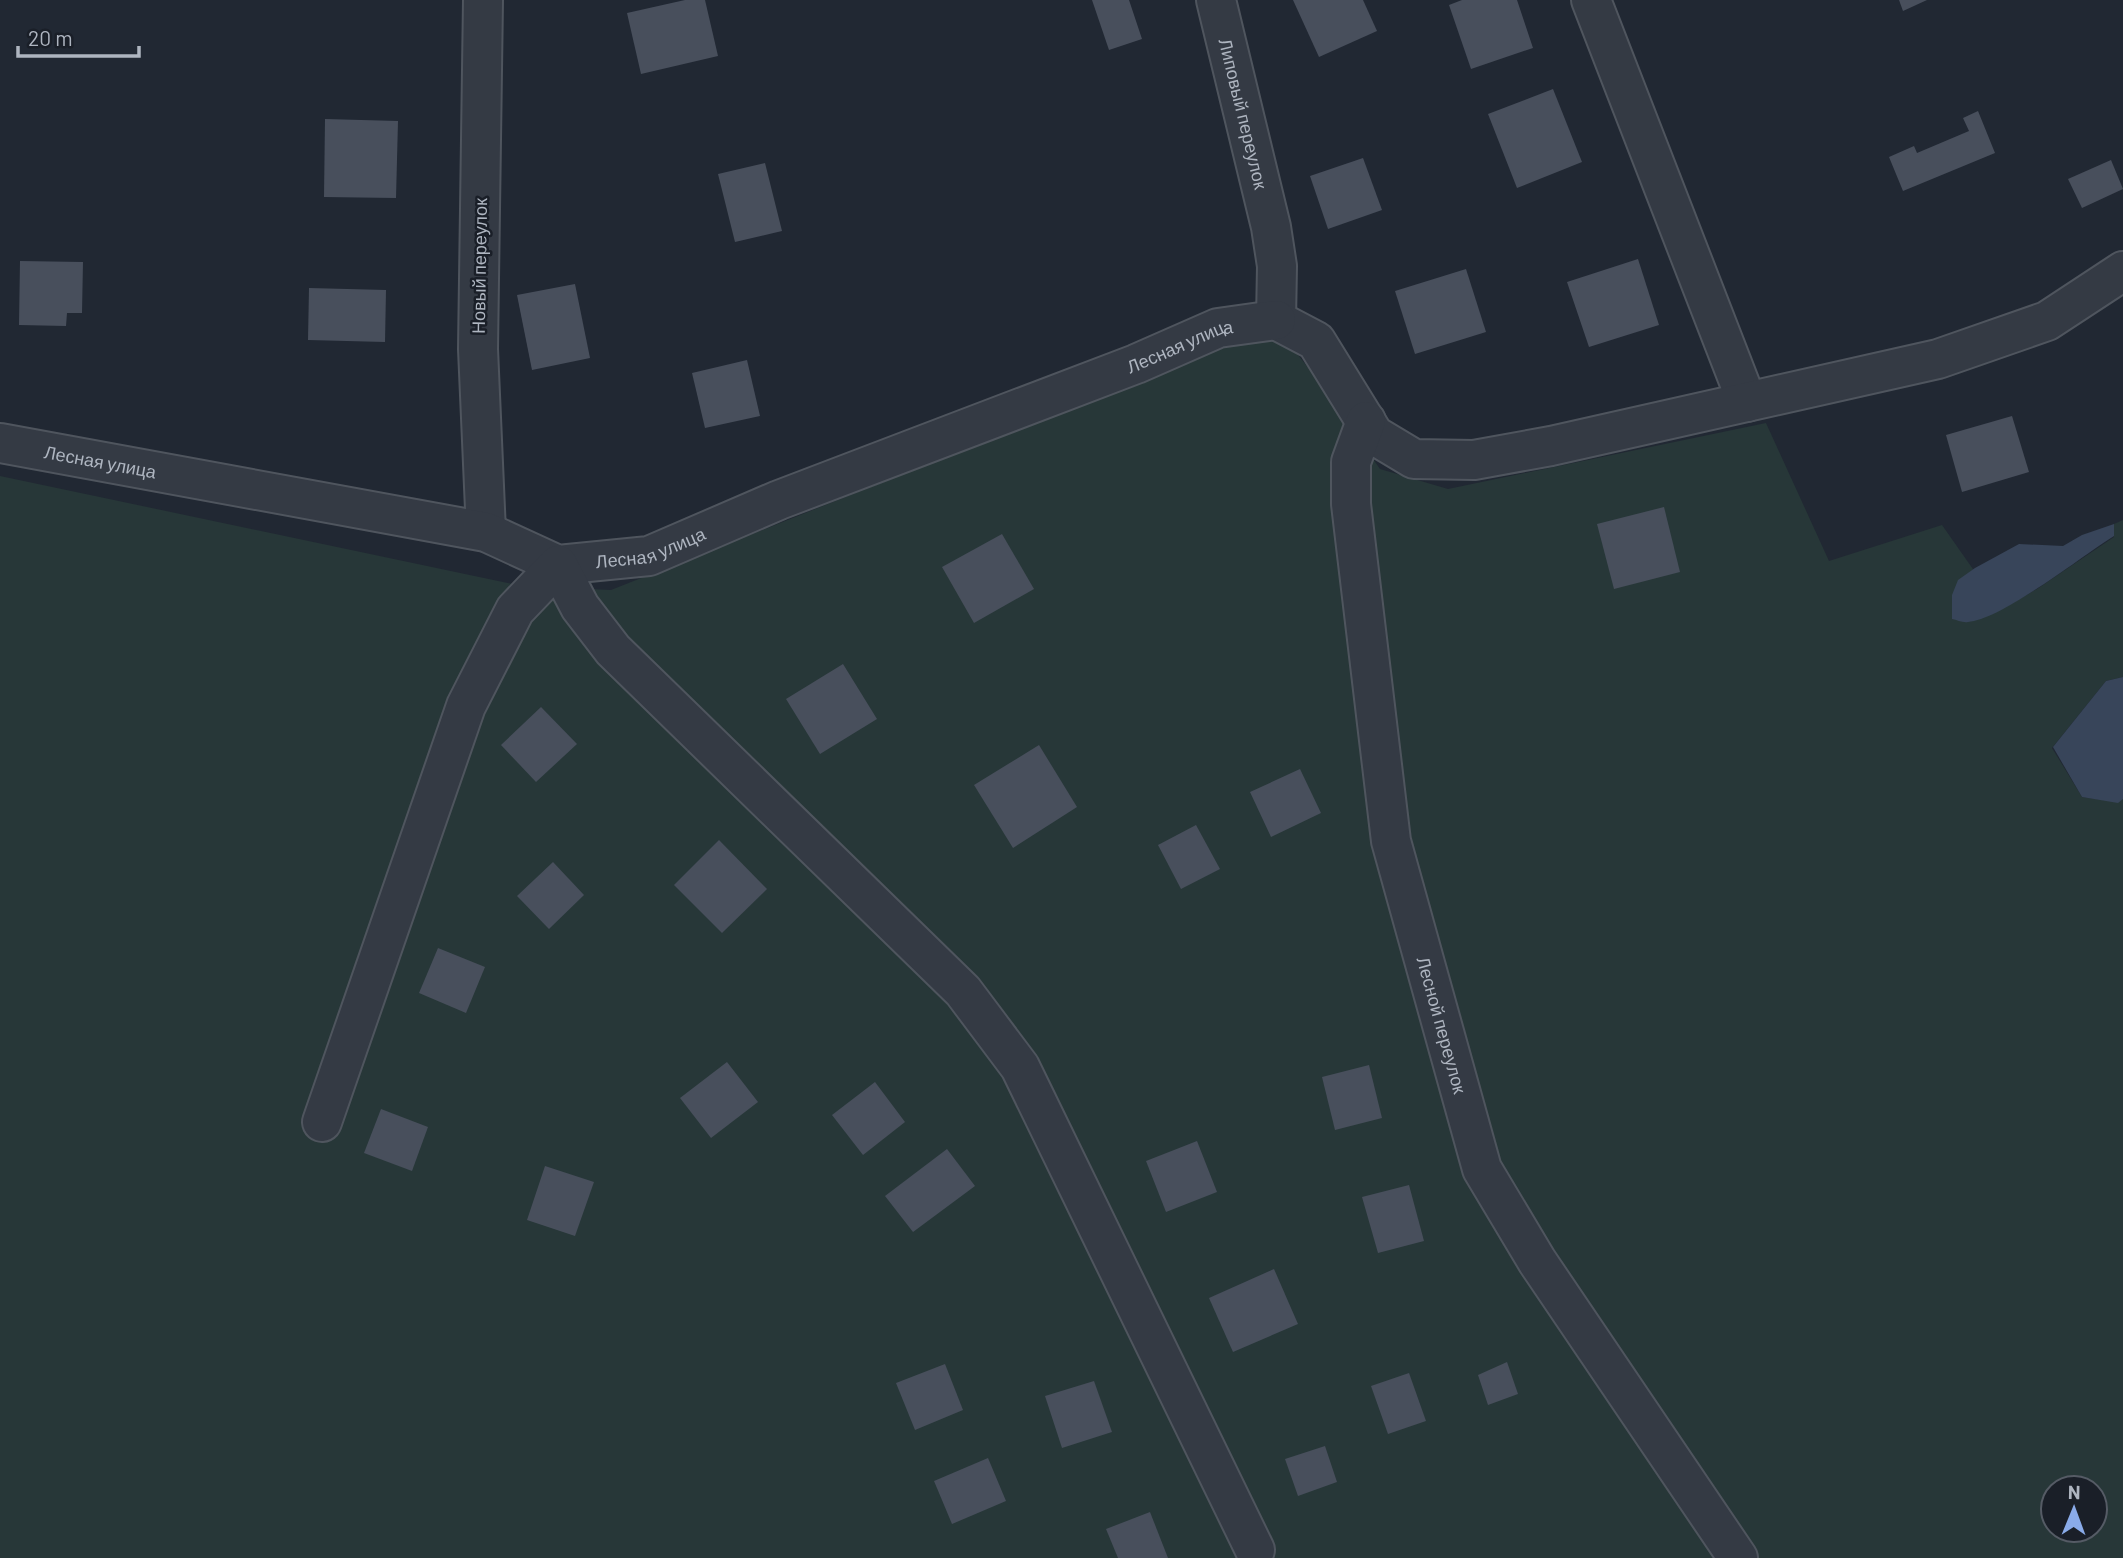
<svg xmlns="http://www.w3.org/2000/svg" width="2123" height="1558" font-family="Barlow,sans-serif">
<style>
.green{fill:#273738;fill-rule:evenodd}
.water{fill:#38455a}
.building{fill:#484f5c}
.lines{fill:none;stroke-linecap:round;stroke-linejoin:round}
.minor-casing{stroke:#4f555e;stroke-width:42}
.minor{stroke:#343a44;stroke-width:38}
.labels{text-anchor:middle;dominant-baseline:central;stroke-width:5;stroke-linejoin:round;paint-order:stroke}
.street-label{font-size:18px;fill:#aeb5c0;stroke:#1a1f28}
</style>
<rect width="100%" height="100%" fill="#212833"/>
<!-- green -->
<path class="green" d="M1239,341H1287L1325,389L1380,469L1448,489L1766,423L1829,561L1942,525L2001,609L2037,589L2114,537V524L2123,520V677L2106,681L2052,748L2082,797L2118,802L2123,799V1558H0V476L522,586L611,590ZM2053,1488H2095V1530H2053Z"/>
<!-- water -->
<g class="water">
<path d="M2114,524V536C2082,556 2001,620 1968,622C1963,623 1957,620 1952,619V595L1958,580L1975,568L2019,544L2063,546L2082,535Z"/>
<polygon points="2123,677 2123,799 2118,803 2082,797 2053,747 2106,681"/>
</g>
<!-- building -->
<g class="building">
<polygon points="685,0 705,0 718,56 641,74 627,13"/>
<polygon points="1092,0 1129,0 1142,39 1109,50"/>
<polygon points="1293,0 1363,0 1377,31 1319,57"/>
<polygon points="1462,0 1517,0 1533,48 1471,69 1449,5"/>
<polygon points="1899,0 1927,0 1903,11"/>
<polygon points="1553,89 1582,162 1517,188 1488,114"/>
<polygon points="1978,111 1995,153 1903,191 1889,157 1914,146 1917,153 1969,131 1963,118"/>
<polygon points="325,119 398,121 396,198 324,197"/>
<polygon points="1363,158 1382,210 1328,229 1310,176"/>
<polygon points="2111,160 2123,189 2082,208 2068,179"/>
<polygon points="765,163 782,231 735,242 718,174"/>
<polygon points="1638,259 1659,325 1589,347 1567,282"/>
<polygon points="20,261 83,262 82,313 67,313 66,326 19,325"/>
<polygon points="1466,269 1486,332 1415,354 1395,291"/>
<polygon points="575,284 590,358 532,370 517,295"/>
<polygon points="309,288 386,290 385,342 308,340"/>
<polygon points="747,360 760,416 705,428 692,373"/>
<polygon points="2012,416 2029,472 1962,492 1946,435"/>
<polygon points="1664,507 1680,572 1614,589 1597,524"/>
<polygon points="1002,534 1034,589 974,623 942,567"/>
<polygon points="843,664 877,719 820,754 786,699"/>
<polygon points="541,707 577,744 536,782 501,745"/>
<polygon points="1039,745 1077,807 1013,848 974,785"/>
<polygon points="1300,769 1321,813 1271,837 1250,792"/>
<polygon points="1196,825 1220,869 1181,889 1158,845"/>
<polygon points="719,840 767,889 722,933 674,885"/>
<polygon points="553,862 584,895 549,929 517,896"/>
<polygon points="438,948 485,967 466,1013 419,993"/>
<polygon points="727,1062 758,1102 711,1138 680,1098"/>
<polygon points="1369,1065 1382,1118 1335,1130 1322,1077"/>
<polygon points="875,1082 905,1122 863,1155 832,1115"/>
<polygon points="381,1109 428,1127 412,1171 364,1153"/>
<polygon points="1197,1141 1217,1192 1166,1212 1146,1161"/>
<polygon points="947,1149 975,1186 913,1232 885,1196"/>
<polygon points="545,1166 594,1182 575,1236 527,1220"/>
<polygon points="1409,1185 1424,1241 1378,1253 1362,1197"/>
<polygon points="1274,1269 1298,1324 1233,1352 1209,1298"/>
<polygon points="1507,1362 1518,1394 1488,1405 1478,1375"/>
<polygon points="945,1364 963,1410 915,1430 896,1383"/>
<polygon points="1409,1373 1426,1421 1388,1434 1371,1386"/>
<polygon points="1094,1381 1112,1432 1062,1448 1045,1396"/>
<polygon points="1325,1446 1337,1482 1298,1496 1285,1459"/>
<polygon points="988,1458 1006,1501 952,1524 934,1481"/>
<polygon points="1150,1512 1168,1558 1118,1558 1106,1529"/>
</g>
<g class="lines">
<!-- minor casing -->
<g class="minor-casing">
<g id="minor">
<polyline points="483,0 478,349 486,532"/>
<path id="s1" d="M1216,0L1271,227L1277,266L1276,320"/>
<polyline points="1591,0 1747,402"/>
<polyline points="1276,320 1316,341 1374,435 1414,459 1474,460 1551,446 1938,359 2047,321 2123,271"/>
<path id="s2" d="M1366,421L1351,462V504L1391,841L1482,1169L1537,1261L1738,1558"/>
<path id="s3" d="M0,443L486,532L558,565L649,556L779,500L1136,364L1218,328L1276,320"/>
<polyline points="322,1122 466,706 515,610 558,565 580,607 613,650 963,991 1020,1067 1255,1550"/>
</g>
</g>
<!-- minor -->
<use href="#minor" class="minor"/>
</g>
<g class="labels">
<!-- street labels -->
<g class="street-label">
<text stroke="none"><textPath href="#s1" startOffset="117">Липовый переулок</textPath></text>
<text transform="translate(479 266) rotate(-89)">Новый переулок</text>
<text stroke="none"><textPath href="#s3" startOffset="1236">Лесная улица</textPath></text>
<text stroke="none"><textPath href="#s3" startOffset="102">Лесная улица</textPath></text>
<text stroke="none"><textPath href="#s3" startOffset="668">Лесная улица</textPath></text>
<text stroke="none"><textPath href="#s2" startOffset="616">Лесной переулок</textPath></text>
</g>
</g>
<!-- north arrow -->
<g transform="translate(2074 1509) rotate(1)"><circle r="33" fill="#1a1f28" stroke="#555b65" stroke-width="2"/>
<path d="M0-5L12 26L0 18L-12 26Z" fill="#8aabe9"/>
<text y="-10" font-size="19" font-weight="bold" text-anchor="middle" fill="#aeb5c0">N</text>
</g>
<!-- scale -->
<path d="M18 46v10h121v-10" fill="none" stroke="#aeb5c0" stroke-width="3.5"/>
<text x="28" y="46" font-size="21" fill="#aeb5c0" stroke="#1a1f28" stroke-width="5" paint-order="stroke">20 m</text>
</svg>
